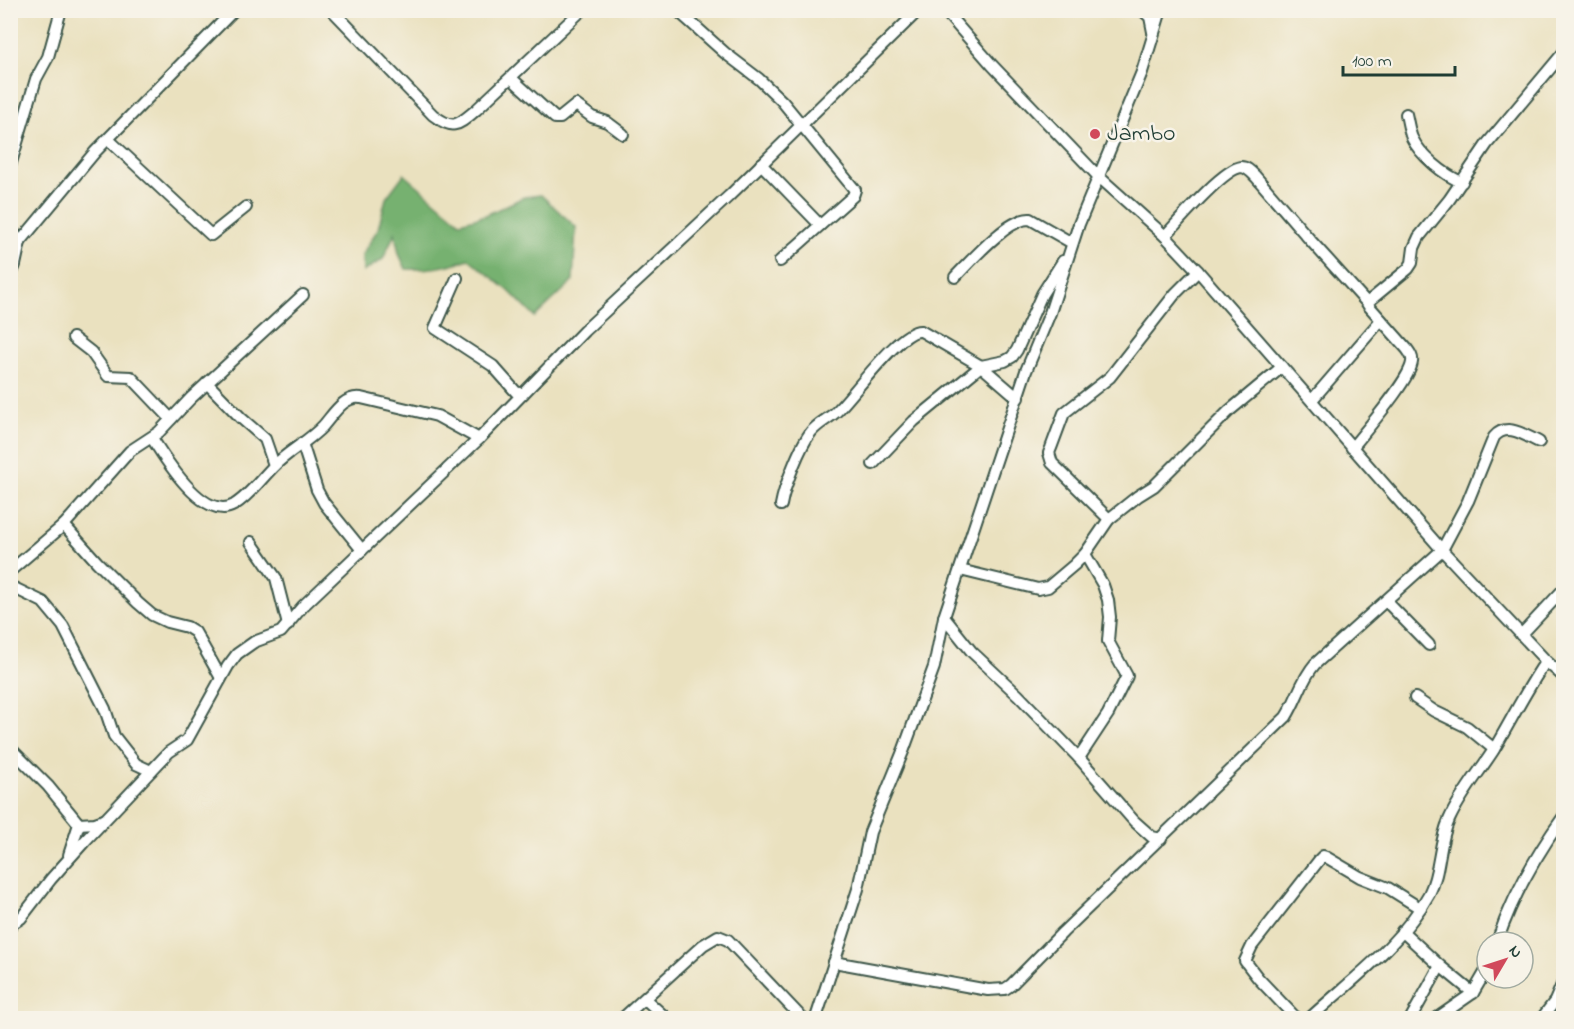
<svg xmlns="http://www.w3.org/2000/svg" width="1574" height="1029" font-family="'Indie Flower',sans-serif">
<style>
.forest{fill:#76b170;stroke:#4a7752;stroke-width:1.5}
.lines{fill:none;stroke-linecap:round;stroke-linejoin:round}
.minor-casing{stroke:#3d5649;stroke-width:14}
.minor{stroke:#fff;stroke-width:10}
.poi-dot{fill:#d1495b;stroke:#f7f3e8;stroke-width:2}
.labels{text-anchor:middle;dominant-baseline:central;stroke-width:5;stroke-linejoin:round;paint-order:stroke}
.poi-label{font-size:24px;fill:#1f3d34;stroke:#f7f3e8;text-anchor:start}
</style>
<rect width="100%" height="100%" fill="#f7f3e8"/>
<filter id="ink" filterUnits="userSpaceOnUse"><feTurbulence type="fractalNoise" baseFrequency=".0167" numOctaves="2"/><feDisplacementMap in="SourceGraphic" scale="12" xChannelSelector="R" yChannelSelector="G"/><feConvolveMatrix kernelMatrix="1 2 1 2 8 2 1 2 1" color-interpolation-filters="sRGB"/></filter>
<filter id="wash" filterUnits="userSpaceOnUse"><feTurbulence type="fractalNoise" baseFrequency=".008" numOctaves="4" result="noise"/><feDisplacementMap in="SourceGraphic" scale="24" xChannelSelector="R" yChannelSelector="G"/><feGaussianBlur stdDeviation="1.35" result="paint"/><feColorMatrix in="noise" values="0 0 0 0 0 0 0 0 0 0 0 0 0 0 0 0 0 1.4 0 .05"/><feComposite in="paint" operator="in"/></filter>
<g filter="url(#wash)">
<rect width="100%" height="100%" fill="#eae1bf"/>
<!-- forest -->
<path class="forest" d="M404,174L460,222L486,215L524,197L541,195L576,227L573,281L535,317L509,291L469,259C445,267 431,270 406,269L399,254L395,233L383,259L363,272L362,255L378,229L386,198Z"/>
</g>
<g filter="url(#ink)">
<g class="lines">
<!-- minor casing -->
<g class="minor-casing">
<g id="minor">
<path d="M332,10L433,115C454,131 458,125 476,110L582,10"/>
<polyline points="677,10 725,53 759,79 782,101 855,190 853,196 780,261"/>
<polyline points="944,10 992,65 1098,176 1165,236 1198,271 1442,550 1546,661 1564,677"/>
<polyline points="1142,10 1150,17 1153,32"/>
<polyline points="511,78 555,118 560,118 576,105 592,117 607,122 623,134"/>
<path d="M1406,114C1408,122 1409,131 1412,138C1420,155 1445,176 1462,182"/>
<polyline points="109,140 211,235 246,207"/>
<polyline points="761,164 820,225"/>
<polyline points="10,166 36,79 48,57 61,10"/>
<polyline points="10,227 20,242 15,265 10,277"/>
<path d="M1165,236C1178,222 1223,169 1241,167C1247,167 1251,172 1256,177L1311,241L1368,304"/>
<polyline points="20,242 95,152 234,10"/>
<path d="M955,277C970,262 1008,218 1030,219L1072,243"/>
<polyline points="457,278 435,328 493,366 516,392 523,394"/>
<polyline points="73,338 91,352 108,376 131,377 171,419"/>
<polyline points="207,383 241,418 265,439 274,465"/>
<polyline points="1312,400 1381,320"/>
<path d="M152,438C165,459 204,522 234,505C249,496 261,479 273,467C288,451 308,442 323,426C333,415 344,395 361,398L437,416L479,439"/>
<polyline points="302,443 317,490 324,503 362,550"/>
<path d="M1352,448C1365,431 1410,380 1412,362C1413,357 1410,353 1407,349L1368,305V302L1408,269L1412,263L1414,248L1419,237L1449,200L1487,144L1564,52"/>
<polyline points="873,464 914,421 981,366 1005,361 1012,357 1017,350 1042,294 1063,261"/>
<path d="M781,505C784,487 800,446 811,432C817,424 828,419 836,412C853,396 901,328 921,331L981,366L1018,398"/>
<polyline points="1109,519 1052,463 1049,453 1051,448 1064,413 1110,377 1175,294 1198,271"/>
<polyline points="64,525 97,562 138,603 152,615 167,622 187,627 195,632 221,678"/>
<polyline points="251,542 276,578 288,625"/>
<polyline points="960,570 1038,589 1048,587 1074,565 1085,554 1109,519 1138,496 1154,486 1229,411 1282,367"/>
<polyline points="10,571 64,525 130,451 159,432 191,398 303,295"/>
<polyline points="10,586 43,602 63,626 105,709 114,736 136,764 151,771"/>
<polyline points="1386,601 1429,645"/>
<polyline points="944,617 972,652 1018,695 1079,758 1134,821 1152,837 1161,839"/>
<polyline points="1521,635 1564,589"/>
<polyline points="1415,698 1434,711 1467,727 1494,749"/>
<polyline points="10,748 48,786 79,824 95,823 104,820"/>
<polyline points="1079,758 1108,714 1127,676 1108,641 1110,617 1108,600 1103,585 1085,554"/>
<polyline points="69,855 79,824"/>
<polyline points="10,925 21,918 51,879 84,842 169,752 187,740 228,666 237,654 254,642 281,632 303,606 479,439 584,331 729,196 919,10"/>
<polyline points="1402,931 1440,966 1473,993"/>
<path d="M1497,942C1512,897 1536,855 1564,816"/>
<path d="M834,962L988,990L1005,989L1011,985L1063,932L1286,717C1297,700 1301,680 1315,664L1442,550L1468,501L1494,437C1507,422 1524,435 1539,442"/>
<polyline points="645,999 666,1018"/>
<polyline points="623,1018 703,945 718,936 728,940 802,1018"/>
<polyline points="816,1018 858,889 870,832 904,749 934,667 944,617 1026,371 1050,313 1079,224 1142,72 1161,10"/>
<polyline points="1296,1018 1258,978 1245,961 1252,946 1320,859 1323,856 1326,857 1360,877 1388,888 1420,908"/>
<path d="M1310,1018C1351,980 1401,945 1429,894C1441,871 1438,844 1449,820C1460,795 1478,774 1493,751C1511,721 1526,690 1546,661"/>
<polyline points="1411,1018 1440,966"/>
<polyline points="1437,1018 1473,993 1487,969"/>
<polyline points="1542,1018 1555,1001 1564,980"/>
</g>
</g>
<!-- minor -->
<use href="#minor" class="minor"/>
</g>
</g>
<!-- markers -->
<circle class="poi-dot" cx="1095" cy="134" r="6"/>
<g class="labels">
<!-- poi labels -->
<g class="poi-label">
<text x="1107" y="134">Jambo</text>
</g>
</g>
<!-- margin -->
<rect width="1574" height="1029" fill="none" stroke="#f7f3e8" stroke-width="36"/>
<!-- north arrow -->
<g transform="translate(1505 960) rotate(51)"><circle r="28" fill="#f7f3e8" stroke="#a1aaa0" stroke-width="1.5"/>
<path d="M0-4.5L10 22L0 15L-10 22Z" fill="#d1495b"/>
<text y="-9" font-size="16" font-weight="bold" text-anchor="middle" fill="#1f3d34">N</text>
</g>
<!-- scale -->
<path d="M1343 66v9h112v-9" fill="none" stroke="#1f3d34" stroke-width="3"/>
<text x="1352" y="66" font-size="18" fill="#1f3d34" stroke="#f7f3e8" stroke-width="4.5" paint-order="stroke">100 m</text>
</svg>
